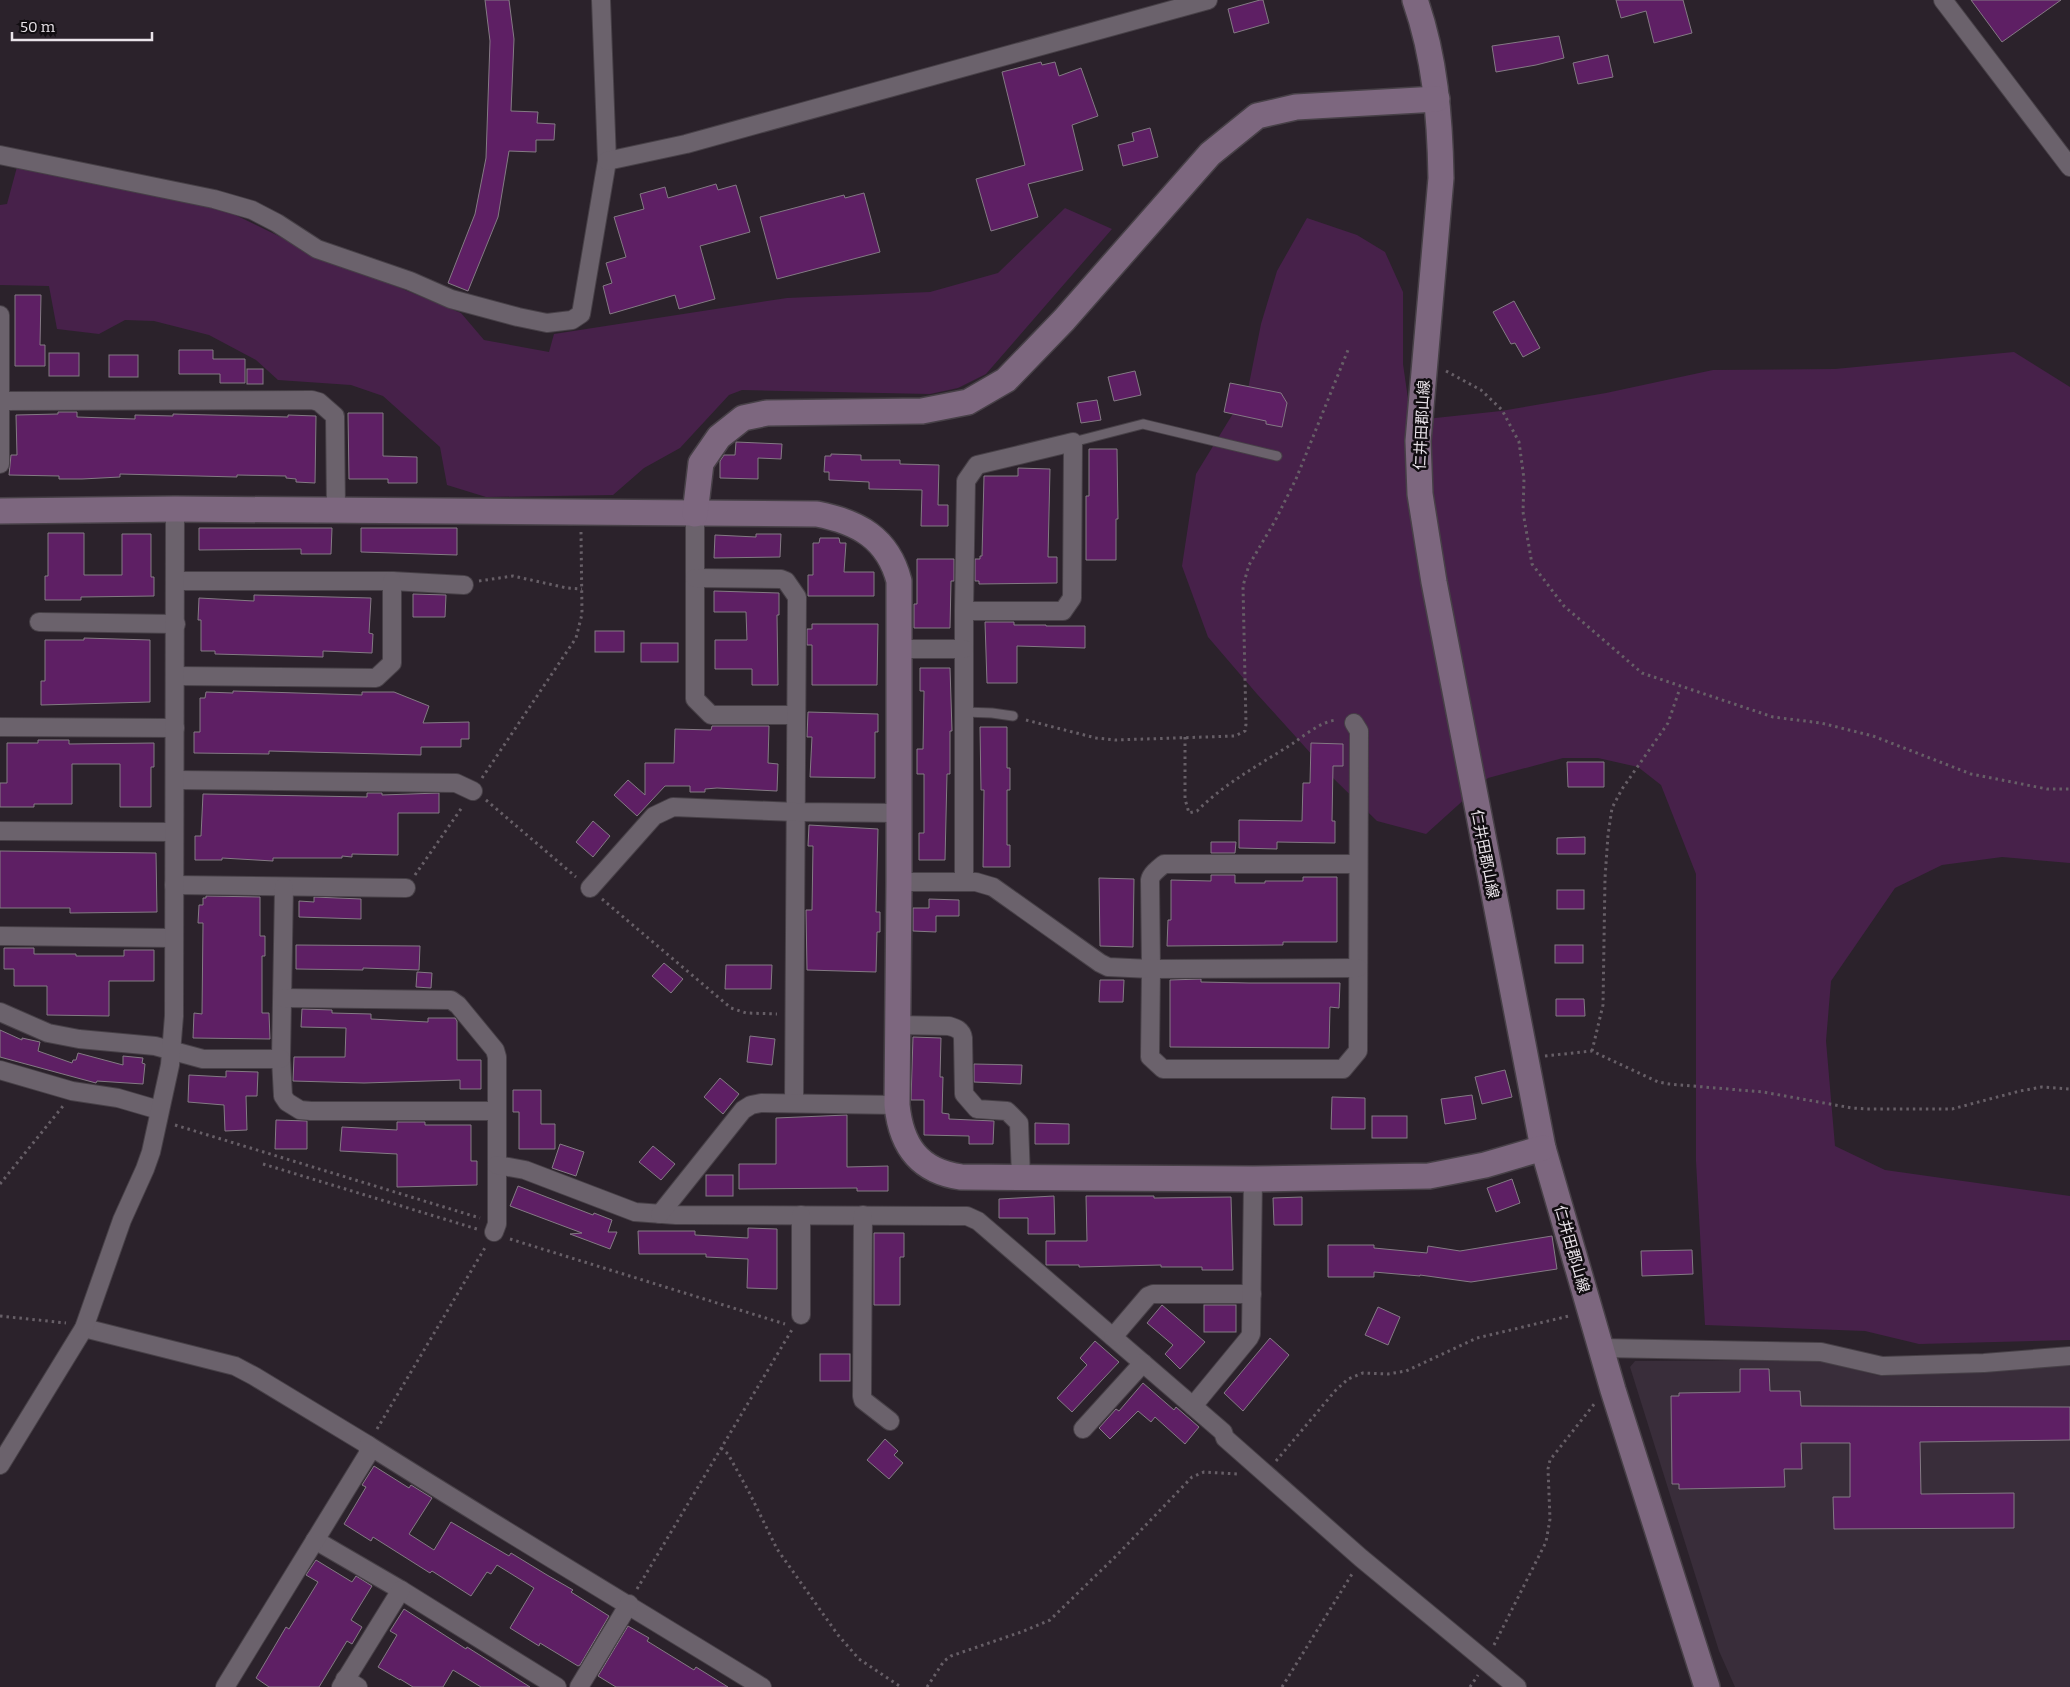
<svg xmlns="http://www.w3.org/2000/svg" width="2070" height="1687" font-family="Bitter,'Noto Sans JP',serif">
<style>
.built{fill:#392d3a}
.green{fill:#47214a}
.building{fill:#5e1f64;stroke:#847a84}
.lines{fill:none;stroke-linecap:round;stroke-linejoin:round}
.lane-casing{stroke:#474047;stroke-width:11}
.street-casing{stroke:#474047;stroke-width:20}
.secondary-casing{stroke:#474047;stroke-width:28}
.path{stroke:#675f67;stroke-width:3;stroke-dasharray:2.5 4;stroke-linecap:butt}
.lane{stroke:#6b626c;stroke-width:9}
.street{stroke:#6b626c;stroke-width:18}
.secondary{stroke:#7d677f;stroke-width:25}
.labels{text-anchor:middle;dominant-baseline:central;stroke-width:5;stroke-linejoin:round;paint-order:stroke}
.street-label{font-size:15px;fill:#eae4ea;stroke:#110d11}
</style>
<rect width="100%" height="100%" fill="#2b222b"/>
<!-- built -->
<polygon class="built" points="1815,1360 1880,1376 2070,1365 2070,1687 1735,1687 1719,1651 1630,1367 1635,1361"/>
<!-- green -->
<g class="green">
<polygon points="17,167 223,209 305,249 461,313 484,340 549,352 554,334 787,298 930,292 998,273 1065,208 1112,229 986,374 958,388 930,394 742,390 729,395 680,448 644,468 613,495 486,497 447,485 440,447 383,396 351,385 278,380 256,360 209,335 154,321 125,320 99,334 57,329 49,286 0,285 0,205 7,204"/>
<polygon points="1307,218 1357,235 1385,252 1403,292 1403,364 1408,399 1426,419 1501,411 1606,393 1713,370 1835,369 2014,352 2070,387 2070,863 2002,857 1942,865 1895,888 1831,981 1826,1041 1835,1146 1885,1170 2070,1196 2070,1340 1919,1344 1865,1331 1705,1325 1696,1161 1696,874 1661,785 1638,767 1598,758 1563,758 1488,778 1426,834 1377,821 1333,778 1257,694 1208,637 1182,566 1196,474 1248,389 1261,324 1277,271"/>
</g>
<!-- building -->
<g class="building">
<polygon points="485,0 509,0 514,39 511,111 538,112 537,123 555,124 554,140 536,140 536,152 509,151 498,217 468,291 448,283 475,214 486,158 490,41"/>
<polygon points="1260,0 1263,0 1269,23 1234,33 1228,9"/>
<polygon points="1616,0 1683,0 1692,33 1654,43 1646,11 1621,18"/>
<polygon points="1971,0 2061,0 2002,42"/>
<polygon points="1559,36 1564,58 1536,65 1496,72 1492,46"/>
<polygon points="1608,55 1613,77 1578,84 1573,63"/>
<polygon points="1041,62 1042,65 1055,62 1059,76 1081,68 1098,116 1072,125 1083,170 1028,184 1038,217 991,231 976,179 1025,165 1002,72"/>
<polygon points="1150,128 1158,157 1123,166 1118,145 1134,141 1132,133"/>
<polygon points="716,184 718,190 736,185 750,232 700,246 715,299 679,309 675,295 610,314 603,286 612,283 606,263 626,257 614,217 644,209 640,194 665,187 668,198"/>
<polygon points="864,193 880,252 777,279 760,217 844,195 845,198"/>
<polygon points="15,295 41,295 40,345 45,345 45,366 15,366"/>
<polygon points="1514,301 1540,348 1523,357 1515,343 1511,344 1493,312"/>
<polygon points="179,350 213,350 213,359 245,359 245,383 220,383 220,374 179,374"/>
<rect x="49" y="353" width="30" height="23"/>
<rect x="109" y="355" width="29" height="22"/>
<rect x="247" y="369" width="16" height="15"/>
<polygon points="1135,371 1141,395 1114,401 1108,377"/>
<polygon points="1230,383 1281,393 1287,403 1282,427 1266,424 1266,421 1224,412"/>
<polygon points="1097,400 1101,420 1081,423 1077,403"/>
<polygon points="58,412 77,412 77,417 135,419 135,415 173,416 173,414 288,417 288,415 316,416 315,483 296,482 296,479 286,478 286,476 237,475 237,477 120,474 120,477 82,479 59,479 59,476 9,475 11,455 17,455 16,415 58,414"/>
<polygon points="348,413 383,413 383,456 417,457 417,483 388,483 388,479 349,479"/>
<polygon points="736,442 782,444 781,459 758,458 758,479 720,478 720,461 724,455 735,455"/>
<polygon points="1089,449 1117,449 1118,519 1116,519 1116,560 1086,560 1086,496 1089,496"/>
<polygon points="831,454 861,455 861,460 900,460 900,464 939,465 938,505 948,505 948,526 921,526 922,490 869,489 869,482 829,480 829,472 824,472 825,456 831,456"/>
<polygon points="1018,468 1050,469 1048,557 1057,557 1057,583 979,584 979,581 975,581 975,559 980,559 980,556 982,556 984,476 1018,476"/>
<polygon points="199,528 332,528 331,554 301,554 301,549 199,550"/>
<polygon points="361,528 457,528 457,555 361,552"/>
<polygon points="48,533 84,533 84,575 122,575 122,534 151,534 151,577 154,577 154,596 81,597 81,600 45,600 45,576 48,576"/>
<polygon points="756,534 781,534 780,557 714,558 715,535 756,537"/>
<polygon points="820,538 839,538 840,543 846,543 844,572 874,572 874,596 808,596 808,575 813,575 813,543 819,543"/>
<polygon points="917,559 954,559 954,581 951,581 950,628 914,628 914,604 917,604"/>
<polygon points="714,591 779,593 779,615 777,615 778,685 752,685 752,669 715,669 715,640 747,640 746,612 714,612"/>
<polygon points="413,594 446,595 445,617 413,617"/>
<polygon points="254,595 371,598 369,633 373,634 372,653 323,651 323,657 215,654 215,651 201,651 201,620 198,620 199,598 254,601"/>
<polygon points="985,622 1014,622 1014,625 1046,625 1046,626 1085,626 1085,648 1017,646 1017,683 987,683"/>
<polygon points="812,624 878,624 877,685 812,685 812,645 807,645 807,629 812,629"/>
<rect x="595" y="631" width="29" height="21"/>
<polygon points="84,638 150,640 150,702 41,705 41,681 45,681 45,640 84,640"/>
<rect x="641" y="643" width="37" height="19"/>
<polygon points="920,668 950,668 952,731 950,731 950,774 947,774 945,860 919,860 919,833 924,833 924,774 917,774 917,749 923,749 924,691 920,691"/>
<polygon points="233,691 362,695 362,692 394,692 429,706 423,723 469,722 469,739 461,739 461,747 421,747 421,755 269,751 269,754 194,753 194,732 200,732 200,698 205,698 206,692 233,693"/>
<polygon points="808,712 878,714 878,732 875,732 875,778 810,777 812,737 807,737"/>
<polygon points="712,726 769,726 768,763 778,764 777,791 717,788 705,789 705,792 690,792 690,786 665,786 637,816 614,795 628,780 645,795 645,763 674,763 675,729 711,730"/>
<polygon points="980,727 1007,727 1007,768 1010,768 1010,790 1007,790 1007,845 1010,845 1010,867 983,867 984,790 981,790"/>
<polygon points="38,740 69,740 69,744 154,743 154,767 151,767 151,807 120,807 120,764 72,764 72,804 34,804 34,807 0,807 0,783 7,783 7,743 38,743"/>
<polygon points="1311,743 1343,744 1343,766 1333,766 1332,821 1335,821 1335,843 1277,842 1277,849 1239,848 1239,820 1302,821 1303,783 1310,783"/>
<polygon points="1567,762 1604,762 1604,787 1568,787"/>
<polygon points="367,793 382,793 382,795 439,793 439,813 398,813 398,855 352,854 352,857 342,856 342,858 273,858 273,861 222,858 222,860 195,860 195,836 201,836 203,794 367,797"/>
<polygon points="593,821 610,836 593,857 576,842"/>
<polygon points="809,825 878,829 876,912 880,912 880,932 877,932 876,972 807,970 806,910 812,910 813,846 808,846"/>
<polygon points="1585,837 1585,854 1557,854 1557,838"/>
<polygon points="1211,842 1236,842 1235,853 1211,853"/>
<polygon points="0,851 156,853 157,912 70,913 70,908 0,908"/>
<polygon points="1211,875 1235,875 1235,883 1265,883 1265,881 1303,881 1303,877 1337,877 1337,942 1283,942 1283,945 1167,946 1168,920 1171,920 1171,880 1211,881"/>
<polygon points="1099,878 1134,879 1133,947 1100,946"/>
<rect x="1557" y="890" width="27" height="19"/>
<polygon points="206,896 260,897 260,936 265,936 265,956 262,956 262,1013 269,1013 270,1039 193,1038 194,1013 202,1014 203,923 198,923 199,905 203,905 203,898 206,898"/>
<polygon points="314,897 361,899 361,919 299,917 299,901 314,902"/>
<polygon points="929,899 959,900 959,916 936,916 936,932 913,931 913,908 929,908"/>
<polygon points="296,945 420,946 419,970 363,968 363,970 296,969"/>
<rect x="1555" y="945" width="28" height="18"/>
<polygon points="4,948 34,948 34,954 76,954 76,956 124,956 124,950 154,950 154,981 109,981 109,1016 47,1015 47,986 14,986 14,969 4,969"/>
<polygon points="664,963 683,979 671,993 652,976"/>
<polygon points="726,965 772,965 771,989 725,989"/>
<polygon points="417,972 432,973 431,988 416,987"/>
<polygon points="1201,979 1201,982 1249,983 1340,983 1339,1008 1330,1007 1329,1048 1170,1047 1170,980"/>
<polygon points="1100,980 1124,980 1123,1002 1099,1002"/>
<polygon points="1556,999 1584,999 1585,1016 1556,1016"/>
<polygon points="302,1009 332,1010 332,1013 371,1014 371,1019 428,1022 428,1018 455,1018 457,1021 457,1060 481,1060 481,1089 460,1089 460,1080 364,1083 293,1081 294,1057 345,1057 346,1028 301,1027"/>
<polygon points="0,1030 22,1040 22,1038 40,1042 38,1051 72,1063 73,1060 76,1060 78,1053 123,1065 123,1056 143,1058 142,1063 145,1064 143,1084 97,1081 96,1083 0,1057"/>
<polygon points="750,1036 775,1039 772,1065 747,1062"/>
<polygon points="913,1037 941,1038 940,1077 943,1077 942,1113 949,1114 949,1119 994,1121 993,1144 969,1144 969,1136 924,1135 924,1100 911,1100"/>
<polygon points="974,1064 1022,1065 1021,1084 974,1082"/>
<polygon points="1505,1070 1512,1097 1482,1104 1475,1077"/>
<polygon points="226,1071 258,1072 257,1096 246,1096 247,1130 225,1131 224,1105 188,1102 189,1075 226,1077"/>
<polygon points="720,1078 739,1094 723,1114 704,1097"/>
<polygon points="513,1090 541,1090 541,1124 555,1124 555,1149 519,1149 519,1112 513,1112"/>
<polygon points="1472,1095 1476,1119 1445,1124 1441,1099"/>
<polygon points="1332,1097 1365,1098 1365,1129 1331,1129"/>
<polygon points="847,1115 847,1167 888,1166 888,1191 857,1191 857,1188 739,1189 739,1164 776,1164 776,1118"/>
<rect x="1372" y="1116" width="35" height="22"/>
<polygon points="276,1120 307,1121 307,1149 275,1149"/>
<polygon points="397,1122 425,1122 425,1125 471,1125 471,1161 477,1161 477,1185 397,1187 397,1154 340,1151 342,1127 397,1130"/>
<polygon points="1035,1123 1069,1124 1069,1144 1035,1144"/>
<polygon points="560,1144 584,1152 576,1176 552,1168"/>
<polygon points="653,1146 675,1164 661,1180 639,1162"/>
<rect x="706" y="1175" width="27" height="21"/>
<polygon points="1512,1179 1520,1203 1496,1212 1487,1188"/>
<polygon points="518,1186 593,1215 594,1213 612,1220 608,1232 617,1232 610,1249 570,1234 582,1233 510,1206"/>
<polygon points="1054,1196 1055,1234 1028,1234 1028,1218 999,1218 999,1199"/>
<polygon points="1086,1196 1154,1196 1154,1198 1231,1197 1233,1270 1202,1270 1202,1267 1161,1267 1161,1265 1079,1267 1079,1265 1046,1265 1046,1241 1087,1241"/>
<polygon points="1302,1197 1302,1225 1274,1225 1273,1198"/>
<polygon points="748,1228 777,1229 777,1289 747,1288 748,1259 706,1257 706,1254 639,1254 638,1231 695,1231 695,1235 748,1238"/>
<polygon points="874,1233 904,1233 904,1257 900,1257 900,1305 874,1305"/>
<polygon points="1552,1236 1557,1269 1471,1282 1420,1275 1420,1276 1374,1272 1374,1277 1328,1277 1328,1245 1374,1245 1374,1248 1427,1253 1428,1246 1460,1251"/>
<polygon points="1692,1250 1693,1274 1642,1276 1641,1251"/>
<polygon points="1162,1305 1205,1342 1180,1369 1165,1354 1173,1345 1147,1323"/>
<rect x="1204" y="1305" width="32" height="27"/>
<polygon points="1378,1307 1400,1317 1388,1345 1365,1335"/>
<polygon points="1270,1338 1289,1355 1243,1411 1224,1393"/>
<polygon points="1095,1341 1119,1362 1072,1412 1057,1398 1087,1365 1080,1358"/>
<rect x="820" y="1354" width="30" height="27"/>
<polygon points="1740,1369 1769,1369 1770,1391 1800,1391 1801,1406 2070,1407 2070,1440 1920,1442 1921,1494 2014,1493 2014,1528 1834,1529 1833,1497 1850,1497 1850,1443 1801,1443 1802,1469 1784,1469 1785,1487 1679,1489 1679,1484 1672,1484 1671,1396 1679,1396 1679,1393 1740,1392"/>
<polygon points="1143,1383 1174,1410 1176,1407 1199,1427 1185,1444 1155,1417 1151,1422 1138,1411 1110,1439 1099,1428 1116,1409 1119,1411"/>
<polygon points="885,1439 898,1451 894,1455 903,1463 889,1479 867,1460"/>
<polygon points="374,1466 409,1488 411,1485 432,1498 409,1534 434,1550 451,1522 509,1556 511,1553 547,1575 573,1590 571,1592 609,1616 580,1665 578,1666 540,1643 539,1646 510,1628 534,1588 497,1565 491,1574 487,1572 471,1596 432,1571 430,1573 373,1537 371,1541 344,1524 366,1487 362,1485"/>
<polygon points="316,1560 352,1582 356,1576 372,1586 351,1620 362,1627 352,1644 347,1641 319,1687 269,1687 256,1678 286,1627 289,1629 318,1582 306,1575"/>
<polygon points="404,1609 466,1649 467,1647 530,1687 481,1687 453,1670 443,1687 413,1687 400,1679 400,1680 378,1667 397,1635 390,1631"/>
<polygon points="628,1626 649,1638 647,1641 694,1670 696,1667 728,1687 616,1687 598,1676"/>
</g>
<g class="lines">
<!-- lane casing -->
<g class="lane-casing">
<g id="lane">
<polyline points="1073,442 1143,424 1277,456"/>
<polyline points="964,712 992,713 1013,716"/>
</g>
</g>
<!-- street casing -->
<g class="street-casing">
<g id="street">
<polyline points="1943,0 2070,167"/>
<polyline points="0,155 214,199 252,210 277,223 317,249 410,281 451,299 518,317 547,323 572,320 581,314 607,161 601,0"/>
<polyline points="607,161 686,144 1208,0"/>
<polyline points="0,315 0,464"/>
<polyline points="0,401 312,400 319,402 335,416 336,510"/>
<polyline points="695,514 695,699 711,715 795,715"/>
<polyline points="695,578 781,579 786,581 797,597 794,1103"/>
<polyline points="176,581 392,581 464,585"/>
<polyline points="964,611 966,481 977,465 1073,442 1072,598 1063,611 964,611 964,882"/>
<polyline points="39,622 176,624"/>
<polyline points="900,649 964,649"/>
<polyline points="175,676 376,678 392,663 392,581"/>
<path d="M1354,723L1359,731L1358,1051L1343,1069H1163L1150,1057L1151,969L1150,880C1151,874 1159,868 1164,864H1357"/>
<polyline points="0,727 175,728"/>
<polyline points="175,780 456,783 473,791"/>
<polyline points="0,831 174,832"/>
<polyline points="899,882 976,882 993,887 1100,963 1108,967 1151,969 1358,968"/>
<polyline points="174,885 406,888"/>
<polyline points="284,887 281,1059 283,1096 287,1102 300,1110 311,1111 496,1111"/>
<polyline points="590,888 654,816 673,807 796,812 899,813"/>
<polyline points="0,936 173,938"/>
<polyline points="283,998 451,1000 458,1005 495,1050 497,1057 497,1224 494,1232"/>
<polyline points="0,1012 48,1033 79,1039 155,1046 203,1059 281,1059"/>
<path d="M897,1025L949,1026C956,1028 962,1030 963,1038L964,1094L977,1109L1007,1111L1019,1123L1021,1177"/>
<polyline points="0,1070 72,1091 118,1098 159,1110"/>
<polyline points="497,1165 525,1170 635,1212 676,1215 958,1216 967,1216 978,1221 1223,1432 1225,1438 1361,1558 1517,1687"/>
<polyline points="660,1214 743,1110 751,1105 761,1103 897,1105"/>
<polyline points="863,1215 862,1396 863,1400 890,1421"/>
<polyline points="801,1315 801,1215"/>
<polyline points="84,1328 235,1366 254,1376 368,1445"/>
<polyline points="1113,1337 1148,1296 1153,1294 1252,1294"/>
<polyline points="1601,1348 1821,1352 1882,1366 1984,1363 2070,1356"/>
<polyline points="1193,1406 1249,1338 1251,1334 1253,1179"/>
<polyline points="1083,1429 1143,1363"/>
<polyline points="0,1465 84,1328 122,1220 145,1169 151,1152 170,1065 174,1016 175,509"/>
<polyline points="315,1540 401,1590 557,1687"/>
<polyline points="345,1679 358,1687"/>
<path d="M225,1687L368,1454V1445C498,1527 630,1606 762,1687"/>
<polyline points="341,1687 401,1590"/>
<polyline points="579,1687 629,1604"/>
</g>
</g>
<!-- secondary casing -->
<g class="secondary-casing">
<g id="secondary">
<path d="M1415,0C1435,57 1440,117 1441,178L1418,441L1420,494L1434,582L1543,1148L1613,1390L1707,1687"/>
<path d="M0,511L175,509L817,514C858,522 888,538 899,581V882L897,1105C901,1145 918,1171 961,1177L1253,1179L1429,1176L1485,1165L1543,1148"/>
<polyline points="695,514 701,463 719,437 743,418 767,413 922,411 968,402 1006,380 1064,320 1210,154 1257,116 1296,107 1437,99"/>
</g>
</g>
<!-- path -->
<g class="path">
<polyline points="1446,371 1481,390 1502,410 1519,442 1524,479 1523,512 1532,564 1564,606 1642,673 1773,717 1821,723 1873,736 1971,774 2047,789 2070,789"/>
<polyline points="479,581 513,576 567,588 582,589"/>
<polyline points="1026,720 1096,738 1115,740 1235,736 1245,731 1246,724 1243,586 1249,565 1275,521 1296,479 1348,350"/>
<path d="M1185,737V799L1189,813L1197,811C1225,783 1259,765 1292,744C1305,735 1320,722 1336,720"/>
<polyline points="482,778 576,638 582,614 581,532"/>
<polyline points="486,800 576,877"/>
<polyline points="415,875 463,806"/>
<polyline points="602,899 731,1008 746,1013 777,1014"/>
<polyline points="1592,1051 1603,1005 1605,878 1608,835 1612,808 1622,789 1668,723 1680,688"/>
<polyline points="1545,1056 1592,1051 1658,1082 1669,1084 1763,1092 1852,1108 1867,1109 1952,1109 2020,1091 2042,1087 2070,1089"/>
<polyline points="175,1125 480,1218"/>
<polyline points="263,1164 477,1229"/>
<polyline points="0,1184 63,1106"/>
<polyline points="510,1239 785,1324"/>
<polyline points="0,1316 66,1323"/>
<polyline points="377,1429 486,1246"/>
<polyline points="721,1448 728,1454 749,1492 777,1549 838,1635 859,1659 901,1687"/>
<polyline points="1276,1461 1335,1391 1348,1379 1363,1373 1388,1374 1406,1371 1477,1338 1569,1316"/>
<polyline points="637,1589 793,1328"/>
<polyline points="1494,1645 1546,1542 1550,1519 1548,1469 1550,1460 1595,1403"/>
<polyline points="927,1687 944,1661 951,1656 1024,1631 1050,1620 1118,1554 1192,1477 1204,1472 1238,1474"/>
<polyline points="1282,1687 1352,1574"/>
<polyline points="1470,1687 1478,1675"/>
</g>
<!-- lane -->
<use href="#lane" class="lane"/>
<!-- street -->
<use href="#street" class="street"/>
<!-- secondary -->
<use href="#secondary" class="secondary"/>
</g>
<g class="labels">
<!-- street labels -->
<g class="street-label">
<text transform="translate(1422 425) rotate(-87)">仁井田郡山線</text>
<text transform="translate(1485 854) rotate(79)">仁井田郡山線</text>
<text transform="translate(1572 1249) rotate(74)">仁井田郡山線</text>
</g>
</g>
<!-- scale -->
<path d="M12 32v8h140v-8" fill="none" stroke="#eae4ea" stroke-width="2.5"/>
<text x="20" y="32" font-size="15" fill="#eae4ea" stroke="#110d11" stroke-width="4" paint-order="stroke">50 m</text>
</svg>
